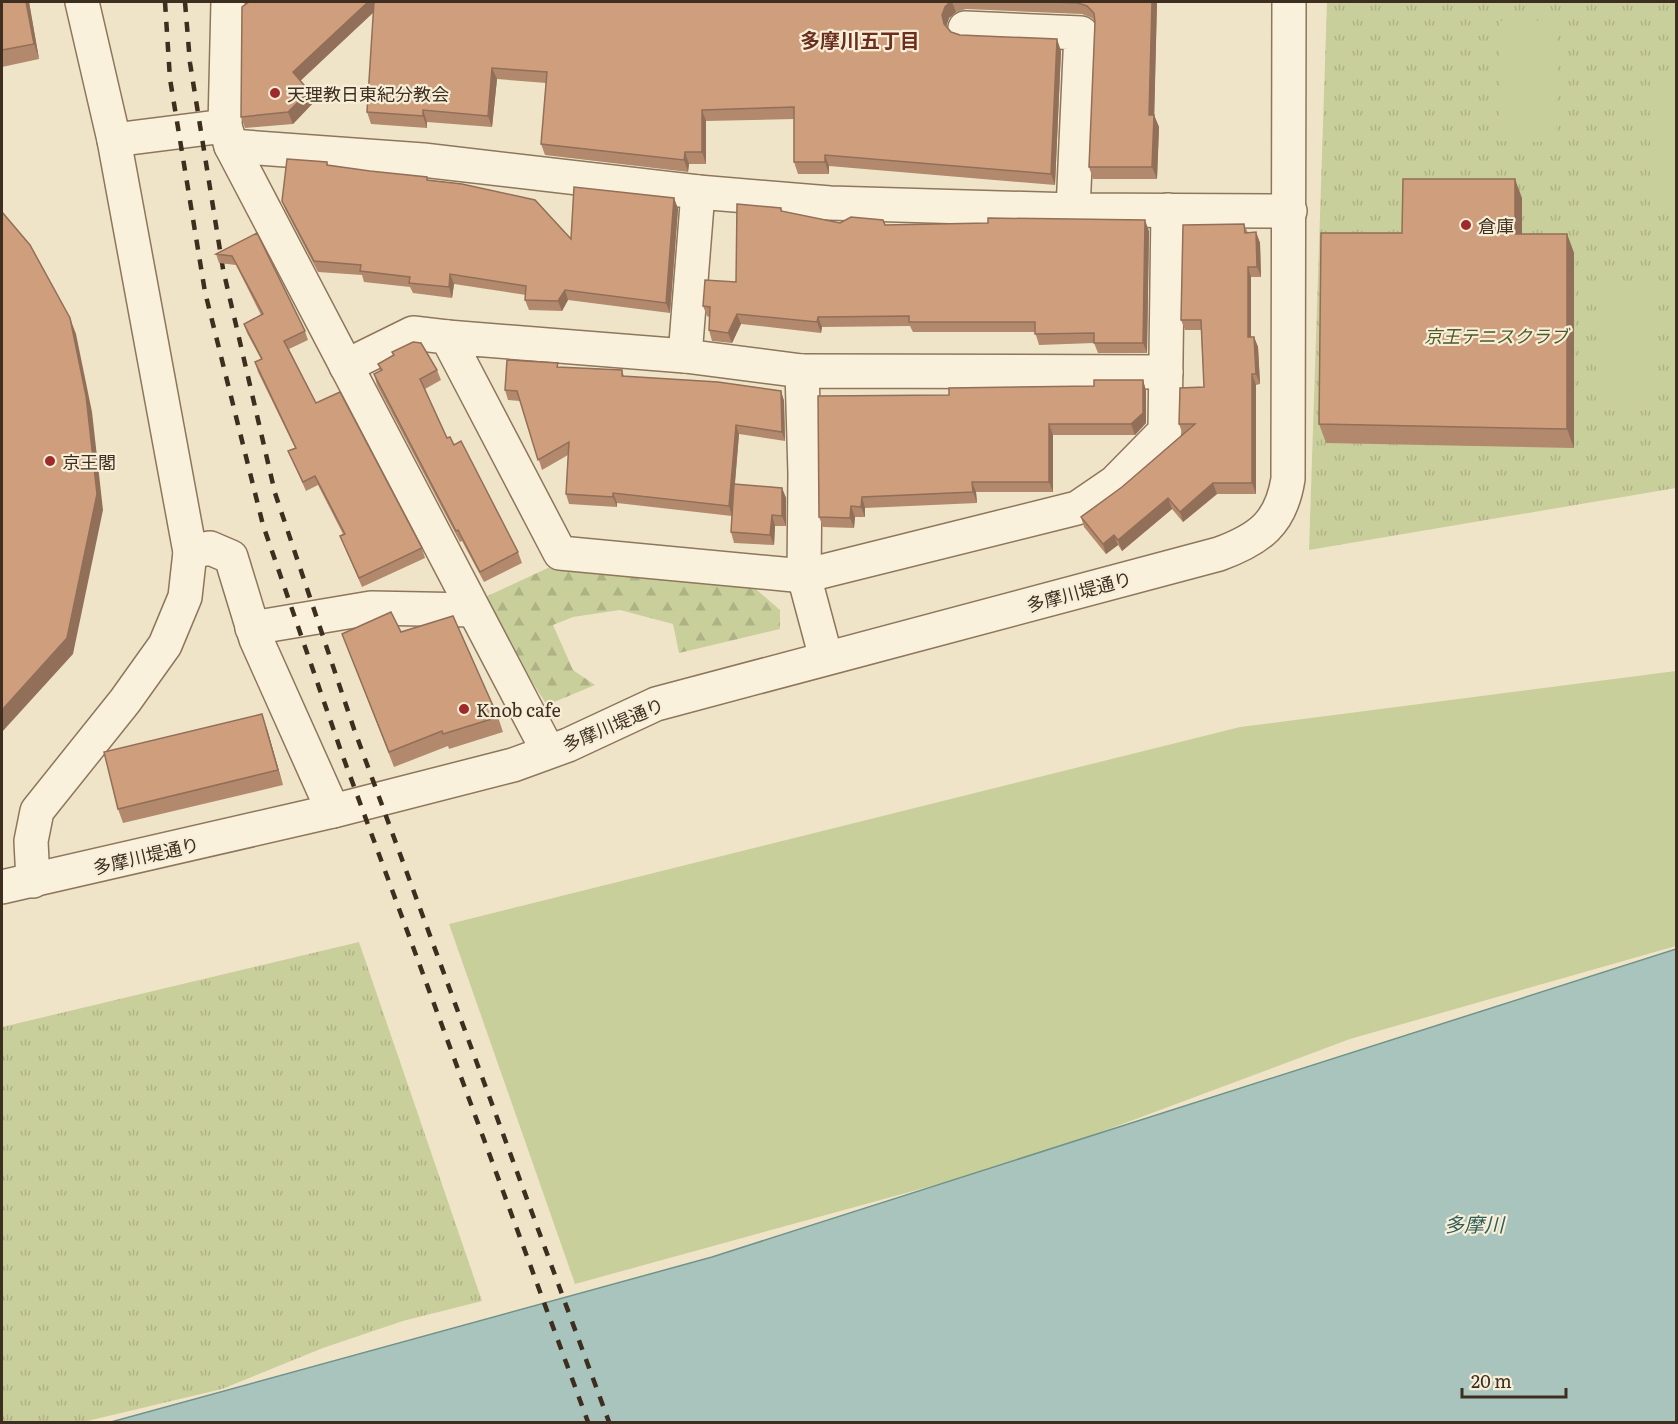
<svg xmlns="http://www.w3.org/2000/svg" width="1678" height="1424" font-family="Literata,'Noto Sans JP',serif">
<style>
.forest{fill:url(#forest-firs)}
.park{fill:url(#park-tufts)}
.pitch{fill:#c9cf9b}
.water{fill:#a9c4bc;stroke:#6f938a;stroke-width:1.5}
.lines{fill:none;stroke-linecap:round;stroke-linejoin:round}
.minor-casing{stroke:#8d765c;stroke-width:36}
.minor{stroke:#faf1dc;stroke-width:33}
.rail{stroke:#3d2e20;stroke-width:4.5;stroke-dasharray:10 10;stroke-linecap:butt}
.wall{fill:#b2896c}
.shaded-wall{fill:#916f58}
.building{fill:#cf9f7d;stroke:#916f58;stroke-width:1.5}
.poi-dot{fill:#9e2a2b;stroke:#f7eed8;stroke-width:2}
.labels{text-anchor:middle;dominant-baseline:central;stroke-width:4.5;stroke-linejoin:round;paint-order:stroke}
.poi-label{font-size:18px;fill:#3d2e20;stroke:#f7eed8;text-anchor:start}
.park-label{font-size:18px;font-style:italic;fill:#4d5a26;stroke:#f7eed8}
.street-label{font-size:18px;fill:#3d2e20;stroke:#f7eed8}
.neighbourhood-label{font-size:20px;font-weight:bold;fill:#6b2e1e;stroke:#f7eed8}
.water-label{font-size:20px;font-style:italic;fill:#2f5d5a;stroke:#f7eed8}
</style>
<defs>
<pattern id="forest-firs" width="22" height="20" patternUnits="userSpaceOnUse" patternTransform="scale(1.5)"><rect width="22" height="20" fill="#c9cf9b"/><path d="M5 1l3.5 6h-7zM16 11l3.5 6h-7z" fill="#aeb285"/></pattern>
<pattern id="park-tufts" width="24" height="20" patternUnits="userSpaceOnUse" patternTransform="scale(1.5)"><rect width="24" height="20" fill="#c9cf9b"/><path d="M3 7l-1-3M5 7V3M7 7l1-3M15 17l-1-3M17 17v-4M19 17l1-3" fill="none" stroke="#aeb285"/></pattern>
</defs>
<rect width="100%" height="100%" fill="#f0e4c8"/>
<!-- forest -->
<polygon class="forest" points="550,567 750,584 780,610 780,629 679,653 673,624 620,610 573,617 553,625 573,670 595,685 547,705 479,600"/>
<!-- park -->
<g class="park">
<polygon points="1327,2 1676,2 1676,488 1309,550"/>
<polygon points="359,942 482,1301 403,1321 323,1348 222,1389 83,1422 2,1422 2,1027"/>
</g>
<!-- pitch -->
<g class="pitch">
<polygon points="1500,21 1557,21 1556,142 1499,141"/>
<rect x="1650" y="81" width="26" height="122"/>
<polygon points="1596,288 1652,289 1652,410 1596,410"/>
<rect x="1672" y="289" width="4" height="121"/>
<polygon points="1676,671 1676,946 1350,1039 1026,1160 575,1284 449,924 1240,727"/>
</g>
<!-- water -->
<polygon class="water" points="1676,949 1676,1422 111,1422 712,1257"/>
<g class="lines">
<!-- minor casing -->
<g class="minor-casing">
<g id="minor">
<polyline points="228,2 225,126 231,146 548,751"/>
<polyline points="965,28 1081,33 1073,210"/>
<polyline points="114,140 225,126"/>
<polyline points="231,146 423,160 698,192 830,203 1073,210 1290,211"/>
<polyline points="698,192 685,356 447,337 560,553 804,576 1077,508 1115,482 1165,431 1168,210"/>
<polyline points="685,356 802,371"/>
<polyline points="346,366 413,333 447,337"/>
<polyline points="190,552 210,548 231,557 256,639 333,811"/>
<polyline points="252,628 371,608 473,610"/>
<polyline points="826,658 804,576 805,474 802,371 1166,372"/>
<polyline points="33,881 31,841 37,811 125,701 165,645 185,597 190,552 114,140 82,2"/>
<path d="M2,887L333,811L513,765L568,745L656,704L1219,554C1260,539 1281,523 1288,479L1289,2"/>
</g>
</g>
<!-- minor -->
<use href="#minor" class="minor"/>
<!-- rail -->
<g class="rail">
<polyline points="165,2 170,79 205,292 263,525 342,754 588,1422"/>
<polyline points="185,2 190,63 223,269 275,493 354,729 609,1422"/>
</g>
</g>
<!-- wall -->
<g class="wall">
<polygon points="2,2 29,2 39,59 2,67"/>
<polygon points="249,2 1157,2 1154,115 1159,127 1157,179 1093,179 1089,167 1095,22 1092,18 1082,14 966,9 956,12 949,18 946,27 951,32 960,35 1061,51 1055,185 829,166 829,174 798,174 794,162 794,119 706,121 706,164 689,164 688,172 545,155 541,144 546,83 497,79 492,127 427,122 427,128 371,124 367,112 374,12 300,81 309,91 313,103 293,124 245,128 241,117"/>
<polygon points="327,162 328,165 429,180 571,239 674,198 678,209 670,313 568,300 562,311 529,310 525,300 526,295 454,284 452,298 413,293 410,287 364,282 362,275 318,272 286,211 282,201"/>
<polygon points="1522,198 1522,234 1567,234 1574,253 1574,448 1326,443 1319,424 1402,233"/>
<polygon points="781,208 782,211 840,223 885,225 1149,231 1147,353 1098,353 1094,343 1039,345 1035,332 913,332 910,326 822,327 821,333 741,324 732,343 712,341 709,330 709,317 707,316 703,306 736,282"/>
<polygon points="1244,224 1248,233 1256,232 1260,243 1261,277 1251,277 1251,337 1254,337 1258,347 1260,384 1256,385 1256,494 1217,494 1183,522 1172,509 1122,551 1118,545 1106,554 1084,527 1081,517 1122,487 1183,435 1179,424 1204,387 1201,330 1185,330 1181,320"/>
<polygon points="257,233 305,331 308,340 289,349 316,403 422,548 425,558 362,587 340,536 343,534 318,485 306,491 288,451 295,448 258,372 255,362 261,359 247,333 244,324 261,315 236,265 219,263 216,254"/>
<polygon points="392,352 437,370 441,380 425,389 447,438 454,445 518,552 522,563 484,582 462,541 460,542 377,385 374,374 381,371 378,364 393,355"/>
<polygon points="559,367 622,370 624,376 781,391 784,401 785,441 739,434 735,484 782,488 786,498 786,526 775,526 774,545 734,543 731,532 732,516 617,503 617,507 569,504 566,494 568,455 542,470 520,401 508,400 505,390"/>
<polygon points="1143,380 1146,391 1146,423 1135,435 1053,435 1053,492 976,492 977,503 865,508 865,517 855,517 854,528 823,527 819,517 949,395 1094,386"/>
<polygon points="401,632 498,717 503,732 449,749 448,746 394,767 348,649"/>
<polygon points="267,729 283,785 123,823 118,809"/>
</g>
<!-- shaded-wall -->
<g class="shaded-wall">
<polygon points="26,2 29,2 39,59 34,44"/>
<polygon points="368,2 377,2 379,7 297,84 293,72"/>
<polygon points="950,2 952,2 956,12 949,18 946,27 944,24 942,15 945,7"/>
<polygon points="1152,2 1157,2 1154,127 1149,115"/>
<polygon points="1057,39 1061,51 1055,185 1051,174"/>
<polygon points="492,68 497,79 492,127 488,116"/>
<polygon points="309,91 313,103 293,124 288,112"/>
<polygon points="423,110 427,122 427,128 423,116"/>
<polygon points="702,110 706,121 706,164 702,152"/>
<polygon points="1154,115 1159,127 1157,179 1152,167"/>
<polygon points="685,152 689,164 688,172 684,160"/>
<polygon points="825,155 829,166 829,174 825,162"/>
<polygon points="1515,179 1522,198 1522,253 1515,234"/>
<polygon points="674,198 678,209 670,313 666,303"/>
<polygon points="1145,220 1149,231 1147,353 1143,343"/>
<polygon points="1256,232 1260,243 1261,277 1257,267"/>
<polygon points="1567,234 1574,253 1574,448 1567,429"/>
<polygon points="1248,267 1251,277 1251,348 1248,337"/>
<polygon points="450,274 454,284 452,298 449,287"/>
<polygon points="565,290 568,300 562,311 558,301"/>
<polygon points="737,314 741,324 732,343 728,333"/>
<polygon points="818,317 822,327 821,333 817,322"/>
<polygon points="70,318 76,334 92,412 103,510 73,654 2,732 2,710"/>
<polygon points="1254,337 1258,347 1260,384 1256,374"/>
<polygon points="1252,374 1256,385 1256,494 1252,483"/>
<polygon points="1143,380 1146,391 1146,423 1135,435 1131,424"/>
<polygon points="781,391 784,401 785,441 782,432"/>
<polygon points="1049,424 1053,435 1053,492 1049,482"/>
<polygon points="736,425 739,434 732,516 729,506"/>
<polygon points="972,482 976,492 977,503 973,492"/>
<polygon points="1213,483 1217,494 1183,522 1180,512"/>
<polygon points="782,488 786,498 786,526 782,516"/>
<polygon points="613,493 617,503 617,507 613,497"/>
<polygon points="862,497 865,508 865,517 861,507"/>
<polygon points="1168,498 1172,509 1122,551 1118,540"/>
<polygon points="851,506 855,517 854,528 850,518"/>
<polygon points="772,515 775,526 774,545 770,535"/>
<polygon points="1114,535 1118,545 1106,554 1103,544"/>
<polygon points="262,714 267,729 283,785 278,770"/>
</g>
<!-- building -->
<g class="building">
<polygon points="2,2 26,2 34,44 2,50"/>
<polygon points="249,2 368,2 293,72 309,91 288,112 241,117 242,7"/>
<polygon points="374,2 950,2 945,7 942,15 944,24 951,32 960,35 1057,39 1051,174 825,155 825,162 794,162 794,107 702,110 702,152 685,152 684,160 541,144 547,72 492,68 488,116 423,110 423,116 367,112"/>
<polygon points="1053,2 1152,2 1149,115 1154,115 1152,167 1089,167 1095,22 1094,13 1087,6 1078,3"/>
<polygon points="287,159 327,162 327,165 370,171 427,177 427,180 462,184 535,200 571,239 574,187 674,198 666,303 565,290 558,301 525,300 526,286 450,274 449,287 409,283 410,277 360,271 361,265 314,261 282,201"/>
<polygon points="1403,179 1515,179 1515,234 1567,234 1567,429 1319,424 1321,233 1402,233"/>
<polygon points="737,204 781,208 781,211 840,223 851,217 883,220 885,225 988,223 988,218 1145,220 1143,343 1094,343 1094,333 1035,334 1035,322 909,322 909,316 818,317 817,322 737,314 728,333 709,330 710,307 703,306 705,280 736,282"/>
<polygon points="2,212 30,245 70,318 86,396 97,494 67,638 2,710"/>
<polygon points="1244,224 1245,233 1256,232 1257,267 1248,267 1248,337 1254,337 1256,374 1252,374 1252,483 1213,483 1180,512 1168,498 1118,540 1114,535 1103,544 1081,517 1122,487 1195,424 1179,424 1180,388 1204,387 1201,320 1181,320 1183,225"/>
<polygon points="257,233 305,331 284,341 316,403 340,392 422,548 359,578 340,536 345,534 315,476 303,482 288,451 296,448 255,362 262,359 244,324 263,314 232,256 216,254"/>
<polygon points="413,342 421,343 437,370 420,379 447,438 450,437 454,445 461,441 518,552 480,572 458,530 456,531 374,374 382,370 378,364 394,355 392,352"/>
<polygon points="507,360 558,363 557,367 622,370 622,376 718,382 781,391 782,432 736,425 729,506 613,493 613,497 566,494 569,442 538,460 517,391 505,390"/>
<polygon points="1094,380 1143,380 1143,413 1131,424 1049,424 1049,482 972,482 973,492 862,497 861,507 851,506 850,518 819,517 818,396 949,395 949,388 1094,386"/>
<polygon points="734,484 782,488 782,516 772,515 770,535 731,532"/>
<polygon points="391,612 401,632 453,616 498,717 443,734 442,731 389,752 342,634"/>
<polygon points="262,714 278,770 118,809 104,752"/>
</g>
<!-- markers -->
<g class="poi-dot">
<circle cx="275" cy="93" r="6"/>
<circle cx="1466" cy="225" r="6"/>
<circle cx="50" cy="461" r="6"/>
<circle cx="464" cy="709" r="6"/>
</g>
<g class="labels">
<!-- poi labels -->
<g class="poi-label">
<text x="287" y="93">天理教日東紀分教会</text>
<text x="1478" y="225">倉庫</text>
<text x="62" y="461">京王閣</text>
<text x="476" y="709">Knob cafe</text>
</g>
<!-- park labels -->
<g class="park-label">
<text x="1496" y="335">京王テニスクラブ</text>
</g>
<!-- street labels -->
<g class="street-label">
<text transform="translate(1079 591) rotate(-15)">多摩川堤通り</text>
<text transform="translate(613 724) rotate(-23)">多摩川堤通り</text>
<text transform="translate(146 855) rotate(-13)">多摩川堤通り</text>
</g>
<!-- neighbourhood labels -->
<g class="neighbourhood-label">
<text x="860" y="39">多摩川五丁目</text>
</g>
<!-- water labels -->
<g class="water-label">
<text x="1474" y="1223">多摩川</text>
</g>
</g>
<!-- border -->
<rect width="1678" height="1424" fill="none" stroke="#3d2e20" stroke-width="6"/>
<!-- scale -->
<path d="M1462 1388v9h104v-9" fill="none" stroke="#3d2e20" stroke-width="3"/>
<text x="1471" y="1388" font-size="18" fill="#3d2e20" stroke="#f7eed8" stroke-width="4.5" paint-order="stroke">20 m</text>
</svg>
